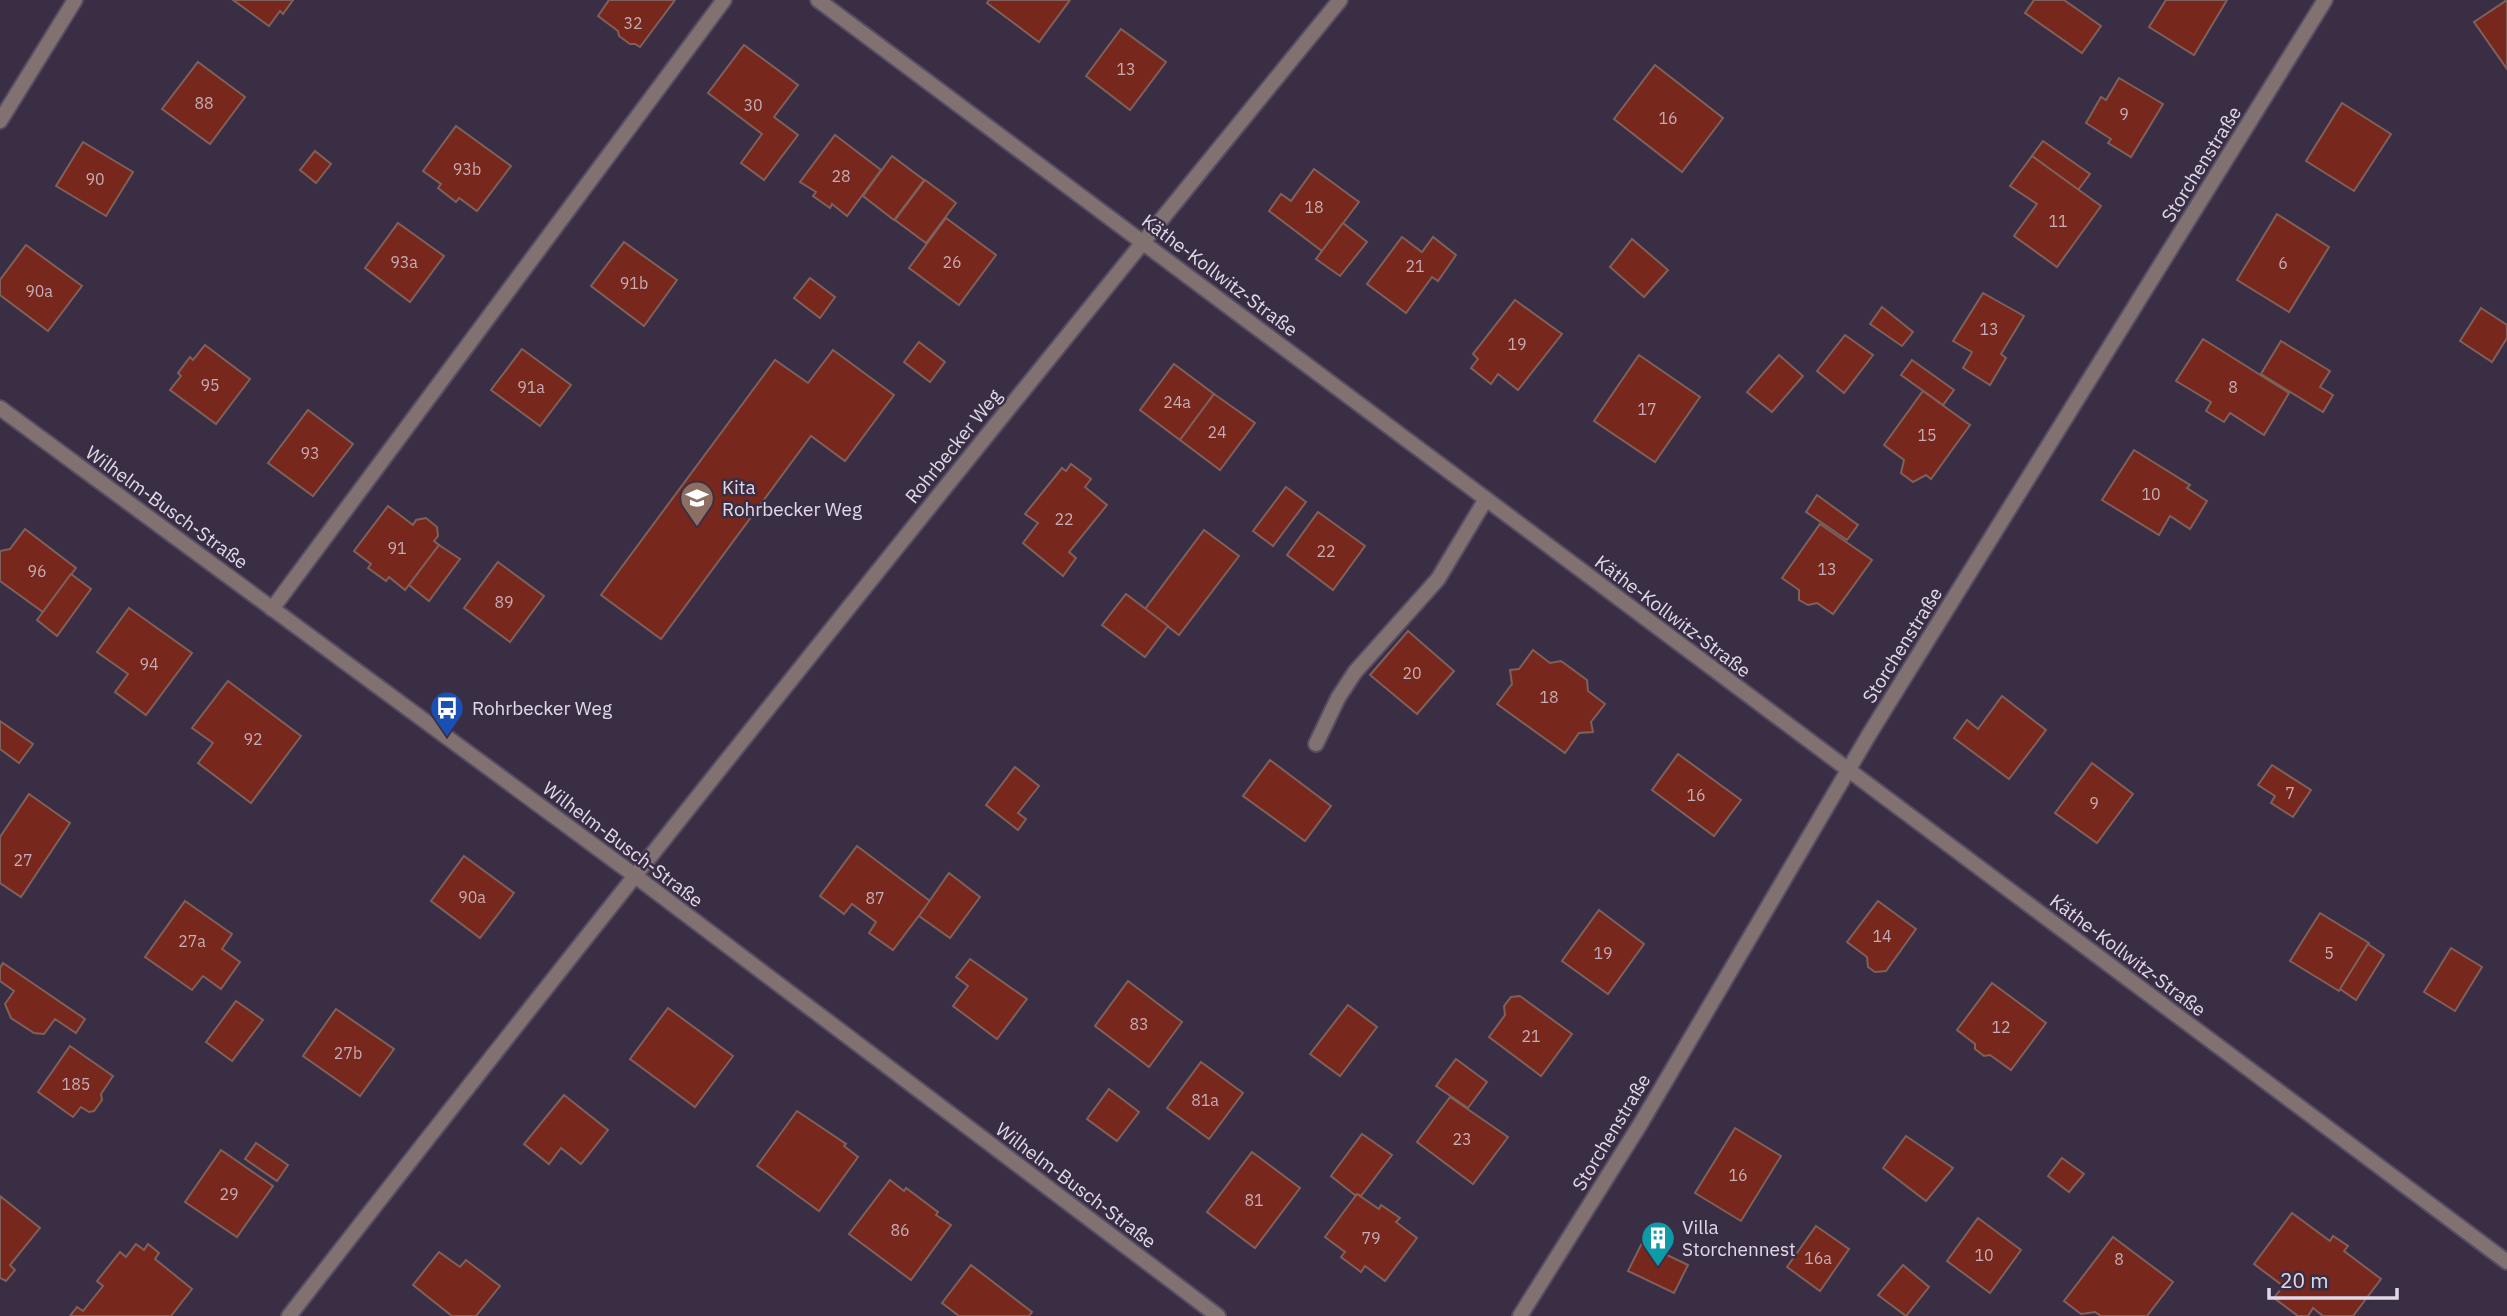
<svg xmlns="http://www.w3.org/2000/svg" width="2507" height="1316" font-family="'IBM Plex Sans',sans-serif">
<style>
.building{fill:#77271c;stroke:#7f605a;stroke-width:2}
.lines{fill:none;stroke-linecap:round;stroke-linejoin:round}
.lane-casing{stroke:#584d62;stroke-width:18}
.street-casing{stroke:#584d62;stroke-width:18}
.lane{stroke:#817271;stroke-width:14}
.street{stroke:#817271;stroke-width:14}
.labels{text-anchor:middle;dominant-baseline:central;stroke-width:5;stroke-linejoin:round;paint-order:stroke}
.number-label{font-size:16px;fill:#c6acb4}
.street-label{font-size:19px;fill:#e0d9e7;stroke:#3a2e45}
.poi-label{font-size:19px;fill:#e0d9e7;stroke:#3a2e45;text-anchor:start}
</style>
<rect width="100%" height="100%" fill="#3a2e45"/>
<!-- building -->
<g class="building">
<polygon points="233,0 293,0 283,14 280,11 269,26"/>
<polygon points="609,0 675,0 640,47 635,44 630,44 619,36 618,31 598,16"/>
<polygon points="989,0 1070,0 1039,42 987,3"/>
<polygon points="2034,0 2064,0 2101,26 2082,53 2025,13"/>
<polygon points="2166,0 2227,0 2194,55 2149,27"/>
<polygon points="2507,0 2507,69 2474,22"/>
<polygon points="1121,29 1166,62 1130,110 1086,76"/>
<polygon points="744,45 798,85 774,117 798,135 764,180 741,163 762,134 708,93"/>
<polygon points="198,62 245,97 210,144 162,109"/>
<polygon points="1655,65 1723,118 1682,172 1614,119"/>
<polygon points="2119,78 2163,104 2131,157 2108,143 2111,139 2086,123 2101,97 2106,100"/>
<polygon points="2342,103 2391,134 2354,191 2306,161"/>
<polygon points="456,126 511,166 477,211 459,198 456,202 438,188 441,184 423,171"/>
<polygon points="835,135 881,170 847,216 832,204 830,208 813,196 816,192 800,182"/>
<polygon points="2043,141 2090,174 2078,190 2032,156"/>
<polygon points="83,142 133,172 106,216 56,186"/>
<polygon points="315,151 331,164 316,183 300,170"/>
<polygon points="892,156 924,180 894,220 863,196"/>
<polygon points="2032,156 2101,206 2057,267 2014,236 2037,204 2010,186"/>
<polygon points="1314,169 1359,202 1322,251 1269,211 1281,194 1291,201"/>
<polygon points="925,180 956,203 926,243 895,220"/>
<polygon points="2277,214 2329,247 2289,312 2237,280"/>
<polygon points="946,218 996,255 959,305 909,268"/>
<polygon points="398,223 444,256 410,302 365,268"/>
<polygon points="1343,223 1367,242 1340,276 1316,259"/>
<polygon points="1402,237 1422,252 1433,237 1456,255 1438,281 1432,277 1406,313 1367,284"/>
<polygon points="1632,239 1668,270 1644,297 1610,267"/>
<polygon points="624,242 677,280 644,326 591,286"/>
<polygon points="26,245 82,286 48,331 0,295 0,280"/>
<polygon points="810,278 835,297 820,318 794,298"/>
<polygon points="1983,293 2024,316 2001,354 2006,358 1990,385 1963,368 1972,352 1953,341"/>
<polygon points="1515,300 1562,334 1518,390 1498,374 1491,384 1471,368 1478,359 1473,354"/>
<polygon points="1882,307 1913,332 1902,346 1870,324"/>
<polygon points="2481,308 2507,325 2507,338 2492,362 2460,341"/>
<polygon points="1845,335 1873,355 1844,393 1817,371"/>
<polygon points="2203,339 2289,393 2264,435 2230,413 2224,422 2206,411 2211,402 2176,381"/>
<polygon points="2281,341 2330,371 2320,387 2333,395 2323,412 2261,374"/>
<polygon points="919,342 945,362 930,382 904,362"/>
<polygon points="205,345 250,379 216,424 170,390 181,376 178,373 190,357 193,360"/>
<polygon points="522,349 571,385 540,426 491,390"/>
<polygon points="833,350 894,395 845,461 811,436 661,639 601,595 775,360 808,383"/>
<polygon points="1639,355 1700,397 1655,462 1594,421"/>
<polygon points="1779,355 1803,376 1772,412 1747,392"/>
<polygon points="1912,360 1954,390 1943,405 1901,375"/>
<polygon points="1174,364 1214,394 1180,440 1140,410"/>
<polygon points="1923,391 1970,425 1931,479 1926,475 1913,482 1901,473 1904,460 1884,445"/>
<polygon points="1214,394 1255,423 1220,470 1180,440"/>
<polygon points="308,410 353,444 313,496 268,463"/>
<polygon points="2134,450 2190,485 2187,488 2207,501 2190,529 2170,516 2159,535 2102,500"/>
<polygon points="1071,464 1091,479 1085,487 1107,505 1069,552 1076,558 1063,576 1023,543 1038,523 1025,514 1062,468 1066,471"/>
<polygon points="1286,487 1306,502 1273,546 1253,531"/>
<polygon points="1817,495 1858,525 1847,540 1806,512"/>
<polygon points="388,506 413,525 416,520 426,518 437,527 438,536 434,541 439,545 405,590 389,577 386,581 368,568 371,564 354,551"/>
<polygon points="1318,512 1365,546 1333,590 1287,555"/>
<polygon points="1820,524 1872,560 1833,614 1817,603 1808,605 1799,600 1799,590 1782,578"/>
<polygon points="25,529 76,568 43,612 0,581 0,551 10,549"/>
<polygon points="1204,530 1239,556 1179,635 1145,609"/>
<polygon points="439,545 460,559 429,601 409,585"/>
<polygon points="498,562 544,596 510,642 464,608"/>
<polygon points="71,574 91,589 57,636 37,620"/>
<polygon points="1126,594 1168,626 1145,657 1102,625"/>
<polygon points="129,608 192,653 146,715 115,692 128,674 97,652"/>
<polygon points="1408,631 1454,671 1417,714 1370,675"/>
<polygon points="1533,650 1550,663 1561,661 1587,680 1588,691 1605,704 1591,722 1593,732 1579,733 1565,753 1497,704 1512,684 1510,670 1519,669"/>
<polygon points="228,681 301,736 251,803 198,763 213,743 192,728"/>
<polygon points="2002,696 2046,730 2009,779 1954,738 1967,720 1978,729"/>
<polygon points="0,721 33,744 19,763 0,749"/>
<polygon points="1678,754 1741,800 1714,836 1652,790"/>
<polygon points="1270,760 1331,806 1305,841 1243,796"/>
<polygon points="2092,763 2133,794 2097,843 2055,813"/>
<polygon points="2272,765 2311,790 2293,817 2271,803 2275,796 2258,785"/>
<polygon points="1015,767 1039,786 1018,813 1026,819 1018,830 986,805"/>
<polygon points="29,794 70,823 21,897 0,883 0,837"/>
<polygon points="857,846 930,901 893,950 869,933 876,922 852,904 844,914 820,896"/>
<polygon points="464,856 514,893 480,938 431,901"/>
<polygon points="949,873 980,897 950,938 919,916"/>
<polygon points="185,901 232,934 222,949 240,962 221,989 203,976 192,990 145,957"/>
<polygon points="1878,901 1916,929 1886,971 1875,972 1868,967 1867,957 1847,942"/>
<polygon points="1599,910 1644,944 1608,994 1562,961"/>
<polygon points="2320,913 2369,943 2339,991 2290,961"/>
<polygon points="2368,944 2384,955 2356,1000 2340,989"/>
<polygon points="2451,948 2482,967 2455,1011 2424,992"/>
<polygon points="970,959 1027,999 997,1039 953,1006 968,986 956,977"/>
<polygon points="3,963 85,1019 76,1033 55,1019 44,1034 34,1033 11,1018 5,1004 14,991 0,981 0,968"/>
<polygon points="1128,981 1182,1022 1149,1067 1095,1026"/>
<polygon points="1992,983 2046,1023 2011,1070 1990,1055 1984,1056 1975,1049 1975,1044 1957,1030"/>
<polygon points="1520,996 1572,1034 1541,1076 1489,1037 1505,1015 1504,1006 1511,997"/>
<polygon points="236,1001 263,1020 232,1061 206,1042"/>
<polygon points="1348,1005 1377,1027 1340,1076 1310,1054"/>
<polygon points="668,1008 733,1056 695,1107 630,1059"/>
<polygon points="336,1009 394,1049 360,1096 303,1056"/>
<polygon points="70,1046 113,1076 101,1094 102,1100 94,1111 89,1112 81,1107 73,1117 38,1092"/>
<polygon points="1456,1059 1487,1082 1468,1108 1436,1086"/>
<polygon points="1201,1062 1243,1093 1209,1139 1167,1108"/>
<polygon points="1109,1089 1139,1112 1117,1141 1087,1119"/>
<polygon points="564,1095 608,1130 581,1164 561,1148 549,1164 524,1144"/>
<polygon points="1450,1097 1508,1137 1473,1184 1417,1142"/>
<polygon points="797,1111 846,1144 844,1146 858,1157 819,1211 757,1166"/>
<polygon points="1735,1128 1781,1156 1741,1221 1695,1193"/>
<polygon points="1362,1134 1392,1155 1361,1196 1357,1194 1356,1196 1331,1176"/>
<polygon points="1906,1136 1953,1168 1926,1201 1883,1168"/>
<polygon points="256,1143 288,1165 277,1181 245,1159"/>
<polygon points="221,1150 273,1186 237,1237 185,1202"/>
<polygon points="1252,1152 1300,1188 1255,1248 1207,1212"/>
<polygon points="2062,1158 2084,1174 2069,1192 2048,1176"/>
<polygon points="890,1180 904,1191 906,1188 938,1212 936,1215 951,1225 911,1280 849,1234"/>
<polygon points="1357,1194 1379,1209 1381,1205 1400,1218 1396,1222 1417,1238 1385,1281 1365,1266 1361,1272 1341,1257 1345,1252 1325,1237"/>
<polygon points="0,1196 40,1228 10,1265 15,1270 6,1281 0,1278"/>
<polygon points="2292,1213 2330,1241 2333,1236 2348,1246 2344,1251 2381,1279 2353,1316 2323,1316 2313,1308 2308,1316 2298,1316 2274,1298 2283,1286 2254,1264"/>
<polygon points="1978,1218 2021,1250 1990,1293 1947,1261"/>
<polygon points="1816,1226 1849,1249 1820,1291 1787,1267"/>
<polygon points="2113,1237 2173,1282 2147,1316 2101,1316 2095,1312 2081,1314 2064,1301"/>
<polygon points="1642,1243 1688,1265 1674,1293 1628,1271"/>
<polygon points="136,1244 144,1250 148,1244 159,1253 155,1259 192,1289 171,1316 70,1316 77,1307 83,1311 103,1286 97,1281 120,1252 126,1257"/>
<polygon points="439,1252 460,1267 466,1260 500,1286 476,1316 452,1316 413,1285"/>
<polygon points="971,1265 1032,1312 1029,1316 959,1316 942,1303"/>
<polygon points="1903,1265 1929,1287 1906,1316 1878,1295"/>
</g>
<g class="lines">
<!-- lane casing -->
<g class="lane-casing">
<g id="lane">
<polyline points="272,609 724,0"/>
<polyline points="1316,744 1338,698 1355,672 1438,579 1486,499"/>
</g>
</g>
<!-- street casing -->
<g class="street-casing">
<g id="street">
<path d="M818,0C1382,419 1943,842 2507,1262"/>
<polyline points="0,121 75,0"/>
<polyline points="0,408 634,875 1218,1316"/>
<path d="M289,1316C634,873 985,435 1340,0"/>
<polyline points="1520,1316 1641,1123 1870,733 2325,0"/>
</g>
</g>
<!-- lane -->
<use href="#lane" class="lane"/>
<!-- street -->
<use href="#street" class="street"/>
</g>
<!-- icons -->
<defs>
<g id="school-pin" transform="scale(1.75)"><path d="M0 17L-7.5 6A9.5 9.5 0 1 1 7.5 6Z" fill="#8d6e63" stroke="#3a2e45"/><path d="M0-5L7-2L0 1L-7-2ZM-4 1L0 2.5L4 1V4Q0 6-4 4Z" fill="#fff"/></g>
<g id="bus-pin" transform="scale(1.75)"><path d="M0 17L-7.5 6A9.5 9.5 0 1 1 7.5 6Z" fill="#1a4fb4" stroke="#3a2e45"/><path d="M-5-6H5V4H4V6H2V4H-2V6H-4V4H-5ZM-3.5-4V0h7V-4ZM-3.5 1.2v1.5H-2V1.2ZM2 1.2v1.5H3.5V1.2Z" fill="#fff"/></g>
<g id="building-pin" transform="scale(1.75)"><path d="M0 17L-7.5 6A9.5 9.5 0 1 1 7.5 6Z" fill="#0f9aa8" stroke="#3a2e45"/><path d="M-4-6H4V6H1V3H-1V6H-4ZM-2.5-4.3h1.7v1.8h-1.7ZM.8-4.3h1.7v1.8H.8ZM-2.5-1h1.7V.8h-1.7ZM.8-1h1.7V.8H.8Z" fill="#fff"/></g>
</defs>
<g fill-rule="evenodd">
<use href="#school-pin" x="697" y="498"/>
<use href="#bus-pin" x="447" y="708"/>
<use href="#building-pin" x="1658" y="1238"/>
</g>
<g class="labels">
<!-- number labels -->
<g class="number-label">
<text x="633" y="23">32</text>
<text x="1126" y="69">13</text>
<text x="204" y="103">88</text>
<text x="753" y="105">30</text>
<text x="2124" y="114">9</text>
<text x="1668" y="118">16</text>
<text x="467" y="169">93b</text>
<text x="841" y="176">28</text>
<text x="95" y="179">90</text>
<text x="1314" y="207">18</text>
<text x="2058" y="221">11</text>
<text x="404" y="262">93a</text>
<text x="952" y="262">26</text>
<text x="2283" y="263">6</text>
<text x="1415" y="266">21</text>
<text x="634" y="283">91b</text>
<text x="39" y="291">90a</text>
<text x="1989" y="329">13</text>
<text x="1517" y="344">19</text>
<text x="210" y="385">95</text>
<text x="531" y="387">91a</text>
<text x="2233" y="387">8</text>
<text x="1177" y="402">24a</text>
<text x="1647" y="409">17</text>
<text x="1217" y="432">24</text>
<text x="1927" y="435">15</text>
<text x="310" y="453">93</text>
<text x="2151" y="494">10</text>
<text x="1064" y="519">22</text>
<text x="397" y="548">91</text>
<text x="1326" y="551">22</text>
<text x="1827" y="569">13</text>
<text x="37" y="571">96</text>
<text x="504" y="602">89</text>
<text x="149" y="664">94</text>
<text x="1412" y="673">20</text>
<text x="1549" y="697">18</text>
<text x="253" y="739">92</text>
<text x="2290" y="793">7</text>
<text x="1696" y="795">16</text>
<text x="2094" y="803">9</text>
<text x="23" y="860">27</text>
<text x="472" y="897">90a</text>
<text x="875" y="898">87</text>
<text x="1882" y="936">14</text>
<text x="192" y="941">27a</text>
<text x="1603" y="953">19</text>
<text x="2329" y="953">5</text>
<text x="1139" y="1024">83</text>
<text x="2001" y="1027">12</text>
<text x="1531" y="1036">21</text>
<text x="348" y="1053">27b</text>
<text x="76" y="1084">185</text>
<text x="1205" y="1100">81a</text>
<text x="1462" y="1139">23</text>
<text x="1738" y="1175">16</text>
<text x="229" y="1194">29</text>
<text x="1254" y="1200">81</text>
<text x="900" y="1230">86</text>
<text x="1371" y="1238">79</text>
<text x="1984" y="1255">10</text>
<text x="1818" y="1258">16a</text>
<text x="2119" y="1259">8</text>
</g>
<!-- street labels -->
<g class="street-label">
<text transform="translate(2201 164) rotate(-58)">Storchenstraße</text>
<text transform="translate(1220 275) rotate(37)">Käthe-Kollwitz-Straße</text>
<text transform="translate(953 446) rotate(-51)">Rohrbecker Weg</text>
<text transform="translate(167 507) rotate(36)">Wilhelm-Busch-Straße</text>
<text transform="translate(1673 616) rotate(37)">Käthe-Kollwitz-Straße</text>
<text transform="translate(1902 645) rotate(-58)">Storchenstraße</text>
<text transform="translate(623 844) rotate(37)">Wilhelm-Busch-Straße</text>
<text transform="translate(2128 955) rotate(37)">Käthe-Kollwitz-Straße</text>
<text transform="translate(1611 1132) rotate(-59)">Storchenstraße</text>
<text transform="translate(1076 1185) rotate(37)">Wilhelm-Busch-Straße</text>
</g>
<!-- poi labels -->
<g class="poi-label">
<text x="722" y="487">Kita<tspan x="722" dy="22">Rohrbecker Weg</tspan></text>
<text x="472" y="708">Rohrbecker Weg</text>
<text x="1682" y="1227">Villa<tspan x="1682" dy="22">Storchennest</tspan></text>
</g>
</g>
<!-- scale -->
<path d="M2269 1288v10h128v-10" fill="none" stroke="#e0d9e7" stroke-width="3.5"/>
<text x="2280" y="1288" font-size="21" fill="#e0d9e7" stroke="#3a2e45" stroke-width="5" paint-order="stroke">20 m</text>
</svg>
